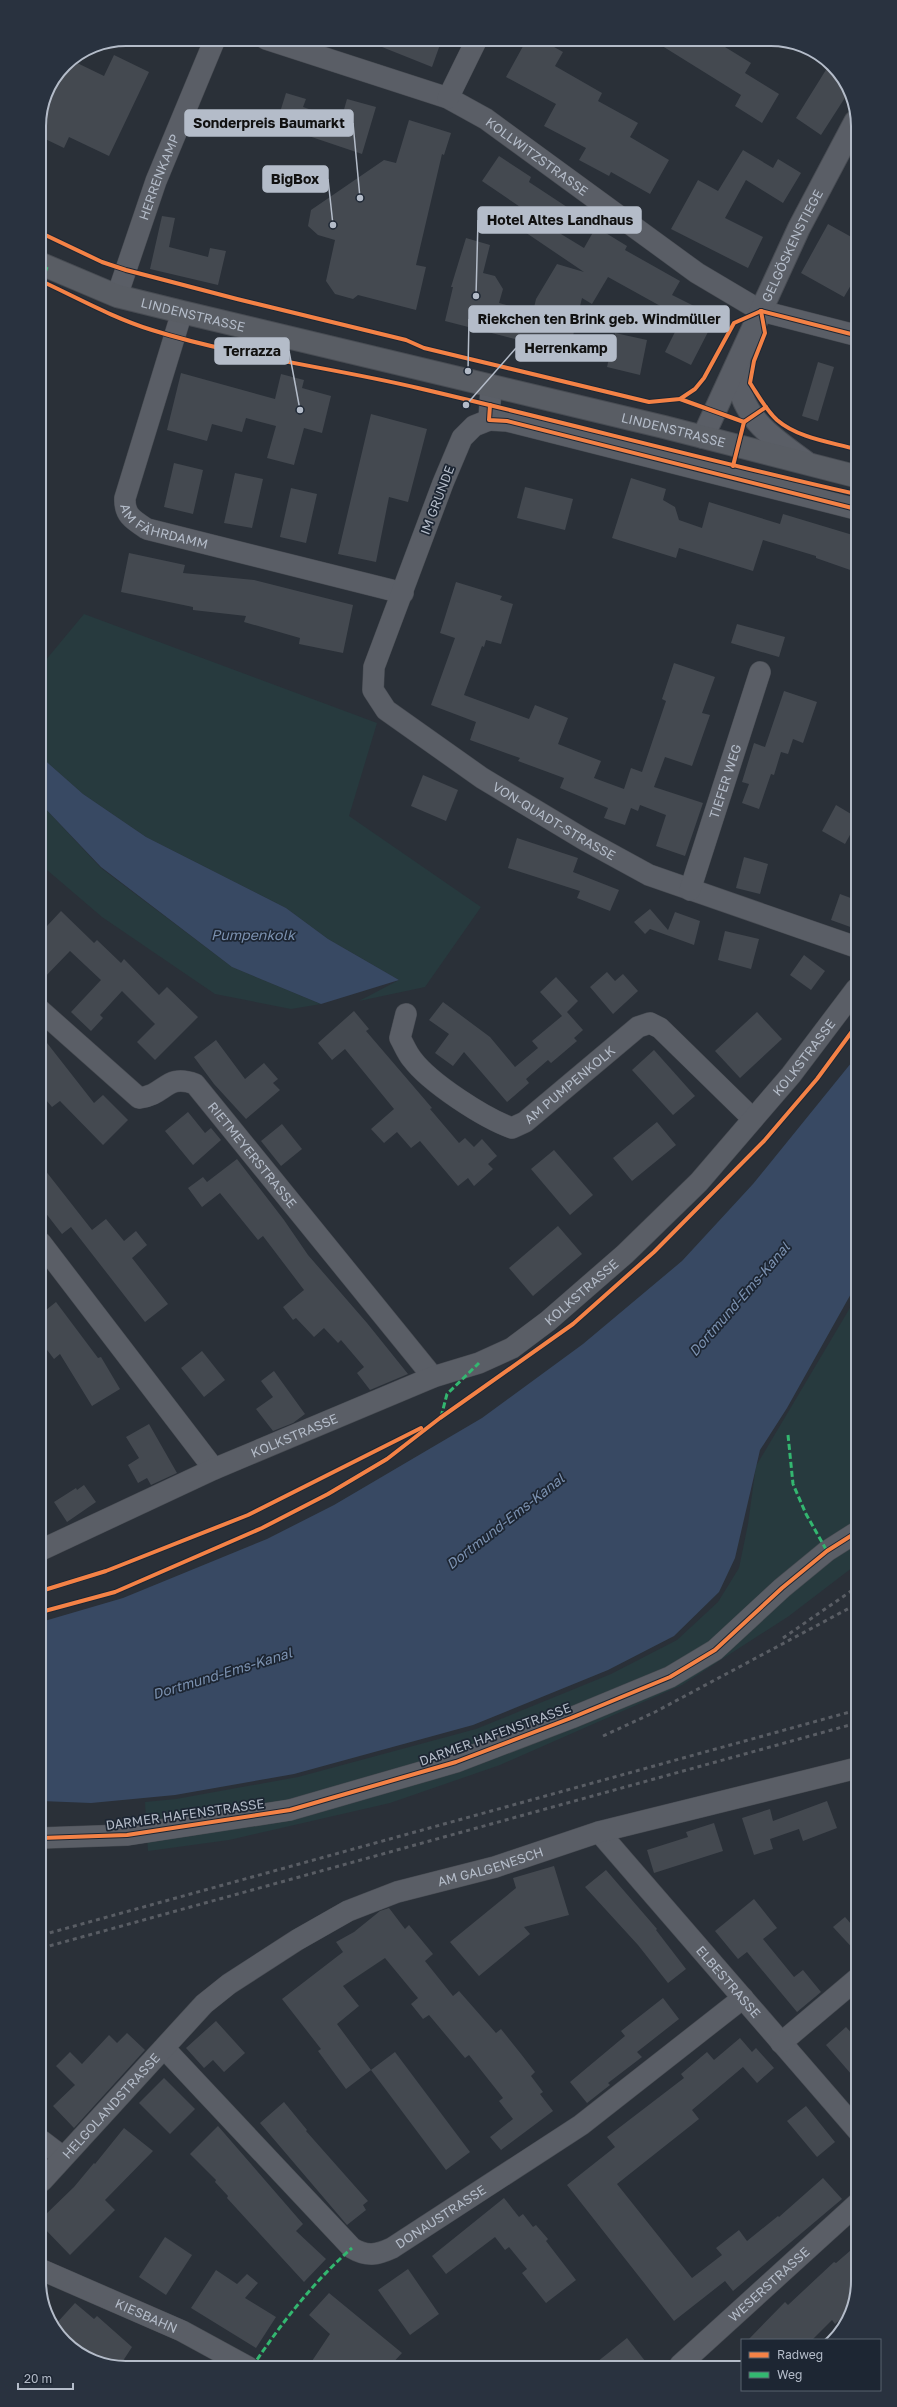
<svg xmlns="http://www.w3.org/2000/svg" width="897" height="2407" font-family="'Golos Text',sans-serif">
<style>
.green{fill:#273a3e}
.water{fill:#384963}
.building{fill:#444950}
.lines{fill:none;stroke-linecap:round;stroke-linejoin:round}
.minor-casing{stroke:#484c53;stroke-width:22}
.tertiary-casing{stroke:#484c53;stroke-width:24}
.secondary-casing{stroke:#484c53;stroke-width:24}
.minor{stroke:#5a5e66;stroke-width:21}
.tertiary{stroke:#5a5e66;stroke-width:22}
.secondary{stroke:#595d64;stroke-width:22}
.rail{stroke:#595d64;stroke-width:3;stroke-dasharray:4 4;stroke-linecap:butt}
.quiet{stroke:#33b770;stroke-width:3;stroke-dasharray:6 3;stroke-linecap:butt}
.cycleway-casing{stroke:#1d2633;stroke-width:6}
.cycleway{stroke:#f48246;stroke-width:4}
.labels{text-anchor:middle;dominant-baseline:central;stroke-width:3.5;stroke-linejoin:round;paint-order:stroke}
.street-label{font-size:13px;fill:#b4bcc9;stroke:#1d2633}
.water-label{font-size:14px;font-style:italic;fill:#7c92b1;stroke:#1d2633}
.rim{fill:none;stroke:#b4bcc9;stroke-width:2}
.leader{fill:none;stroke:#b4bcc9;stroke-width:1.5}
.callout-dot{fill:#b4bcc9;stroke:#1d2633;stroke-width:1.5}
.callout{fill:#b4bcc9;stroke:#b4bcc9;stroke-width:1.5}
.callout-label{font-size:14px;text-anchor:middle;font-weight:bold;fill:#111}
</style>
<rect width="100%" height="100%" fill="#2a3038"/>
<!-- green -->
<g class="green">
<polygon points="84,614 377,723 349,816 481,907 425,987 359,1001 399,980 328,939 286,908 146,837 83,794 40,756 40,667"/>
<polygon points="40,803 101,868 232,967 321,1004 291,1009 215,994 102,917 40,864"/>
<polygon points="857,1296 857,1564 789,1616 682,1685 500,1765 390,1803 229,1840 148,1851 145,1802 176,1799 298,1777 476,1729 611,1674 677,1640 718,1602 739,1568 748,1524 756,1466"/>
</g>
<!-- water -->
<g class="water">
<polygon points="40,756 83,794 146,837 286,908 328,939 399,980 321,1004 232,967 101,867 40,803"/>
<polygon points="856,1057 857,1283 787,1408 760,1450 735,1558 719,1592 674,1636 608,1670 473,1725 294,1774 175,1795 91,1803 41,1801 41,1622 123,1598 267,1539 334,1505 482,1418 583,1344 682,1261 753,1184"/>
</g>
<!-- building -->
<g class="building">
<polygon points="362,39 400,39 417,45 420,39 442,39 432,67"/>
<polygon points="527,39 540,39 563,52 555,66 602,93 598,101 638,123 630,137 669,160 650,194 611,172 609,176 579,160 586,148 544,126 556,104 506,77"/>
<polygon points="651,39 712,39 751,63 745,73 779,94 762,123 735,106 741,95"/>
<polygon points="114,55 149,72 109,156 69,137 64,148 39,136 39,121 46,93 65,64 71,60 104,76"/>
<polygon points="829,65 848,93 821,135 796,118"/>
<polygon points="286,93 306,99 303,107 341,120 347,99 376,107 362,154 276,125"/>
<polygon points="409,120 451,133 444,155 442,154 416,265 426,267 416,310 358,295 353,299 335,294 326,281 335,240 318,235 308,226 311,210 384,160 396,163"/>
<polygon points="743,150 773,168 778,159 801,173 783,203 746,180 725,218 763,237 748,268 671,229 698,180 718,191"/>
<polygon points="499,156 531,177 529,182 570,209 556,231 584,248 596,227 627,246 625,250 680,281 672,295 706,312 699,327 708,332 691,365 665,352 682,318 608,277 592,304 582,298 569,353 445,321 453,287 451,287 466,238 490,245 483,273 495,276 503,289 499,303 533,312 536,299 557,264 584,272 516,226 526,211 482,181"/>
<polygon points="162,216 175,218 169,247 208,257 210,248 226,251 218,285 150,269"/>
<polygon points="828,224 855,239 855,288 851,285 844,297 801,273"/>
<polygon points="615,333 647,340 640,375 607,367"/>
<polygon points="818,362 834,367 818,421 802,416"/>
<polygon points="181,373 275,399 281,374 304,380 302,388 331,396 322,433 304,428 294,465 267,458 276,426 246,418 242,432 212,424 207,441 167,430"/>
<polygon points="371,414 427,429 408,502 389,497 376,562 338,554"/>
<polygon points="174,463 203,470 193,514 164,507"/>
<polygon points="235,473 263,479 252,528 224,523"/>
<polygon points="631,478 666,489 663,500 675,507 679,520 702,528 709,502 780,524 783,514 856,536 856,572 816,558 816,556 763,540 753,571 679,548 676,558 612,538"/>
<polygon points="525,487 573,499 565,530 517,518"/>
<polygon points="291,488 317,494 306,543 280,537"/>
<polygon points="129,553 185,565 183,573 254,580 353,605 343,653 299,644 300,638 244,622 246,616 193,610 193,607 121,592"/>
<polygon points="456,582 502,596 500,600 513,604 501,644 486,640 484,647 482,646 464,695 529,719 535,705 568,718 558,744 601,761 594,778 624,789 631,768 642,772 666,701 662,699 674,663 715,677 702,713 710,715 692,766 665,757 654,787 703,803 685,856 656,846 666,815 640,805 638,811 631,808 625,825 604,818 608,808 560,788 564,778 518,761 520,758 470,740 476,722 431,705 455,638 440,633"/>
<polygon points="737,624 785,637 779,657 731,643"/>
<polygon points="784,691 817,702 803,743 793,739 788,754 781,752 774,775 771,774 759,809 742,803 749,784 742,782 754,743 765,747"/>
<polygon points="423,775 458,790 446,821 411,806"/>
<polygon points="836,805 856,817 856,824 845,844 822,831"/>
<polygon points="517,838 578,858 573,872 619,890 610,911 577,898 580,891 508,868"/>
<polygon points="744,857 768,864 760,894 736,888"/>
<polygon points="840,894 856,900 856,929 831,920"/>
<polygon points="650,909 668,930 675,912 700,921 694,945 650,929 645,934 634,922"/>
<polygon points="61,911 94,943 97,940 121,963 124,959 159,995 167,987 198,1017 155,1060 137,1042 155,1024 122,991 100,1015 103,1018 91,1031 71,1012 101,980 70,951 40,982 40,919 47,926"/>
<polygon points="725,931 759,939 751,969 718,960"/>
<polygon points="804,955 825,971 811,990 790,975"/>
<polygon points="607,972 615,981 623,974 638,991 613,1014 590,987"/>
<polygon points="556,977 578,1001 567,1012 583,1030 574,1038 577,1041 551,1063 548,1060 526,1079 529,1083 507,1102 464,1052 453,1066 435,1053 449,1034 429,1020 443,1002 490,1037 515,1067 538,1048 532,1041 562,1016 540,992"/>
<polygon points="354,1011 369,1029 366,1031 432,1108 430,1109 459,1143 465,1138 474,1147 482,1139 497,1156 488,1164 493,1169 474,1186 468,1178 458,1186 420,1141 411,1148 397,1132 384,1143 371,1129 394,1109 345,1049 332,1060 318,1043"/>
<polygon points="757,1012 782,1039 740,1078 715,1051"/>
<polygon points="40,1034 94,1103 103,1095 128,1120 103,1145 60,1101 52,1107 40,1093"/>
<polygon points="216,1040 245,1079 264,1063 278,1079 273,1083 280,1090 246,1119 214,1084 194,1057"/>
<polygon points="654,1050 695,1096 673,1115 632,1070"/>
<polygon points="188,1112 205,1133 211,1128 221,1140 193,1165 165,1131"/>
<polygon points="657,1122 676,1145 632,1181 613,1158"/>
<polygon points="282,1124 302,1149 281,1166 261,1141"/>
<polygon points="554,1150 593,1195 570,1215 531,1169"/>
<polygon points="237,1159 284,1220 308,1255 367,1323 408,1374 370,1390 357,1373 364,1367 341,1340 338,1343 324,1328 314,1337 296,1318 293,1320 283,1307 304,1290 263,1236 258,1240 220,1193 202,1207 188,1188 203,1177 207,1182"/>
<polygon points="41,1165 92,1230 106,1219 124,1241 136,1231 147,1245 132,1258 168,1304 145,1322 71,1227 62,1234 41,1207"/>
<polygon points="558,1226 582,1254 533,1296 509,1268"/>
<polygon points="56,1302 98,1358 101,1357 120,1389 92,1406 60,1354 54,1359 41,1342 41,1314"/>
<polygon points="202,1351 225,1380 204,1397 181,1368"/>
<polygon points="274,1371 305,1414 293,1423 273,1431 256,1409 273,1397 261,1381"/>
<polygon points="149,1424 177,1473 151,1485 147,1478 138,1483 128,1465 139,1458 126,1437"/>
<polygon points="84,1485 96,1502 67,1522 54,1502 76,1488 77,1490"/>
<polygon points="827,1801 837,1828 803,1841 799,1829 770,1839 773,1849 754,1855 742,1818 770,1809 773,1821"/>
<polygon points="714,1823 723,1851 654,1873 647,1850 688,1837 686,1832"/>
<polygon points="554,1866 569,1915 524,1927 530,1934 479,1976 450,1942 516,1888 513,1878"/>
<polygon points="606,1870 657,1929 656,1930 686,1969 668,1983 638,1945 585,1887"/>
<polygon points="754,1899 777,1928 763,1939 794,1977 803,1970 821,1992 797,2012 747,1952 738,1959 715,1931"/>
<polygon points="389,1908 405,1929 409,1925 433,1954 425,1961 453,1996 459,1991 496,2033 501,2029 521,2054 535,2072 531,2076 543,2092 540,2094 553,2111 501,2150 490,2137 513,2119 499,2101 503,2098 469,2055 465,2058 429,2015 423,2019 411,2004 418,1998 385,1958 343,1986 359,2006 337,2024 371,2070 346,2089 318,2051 321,2049 282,1999 343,1952 336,1942 354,1932 380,1911"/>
<polygon points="845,1917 858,1932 858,1954 833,1927"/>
<polygon points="663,1998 679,2019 637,2052 642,2057 608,2083 610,2085 587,2103 570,2082 625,2036 621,2031"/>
<polygon points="216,2021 245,2053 224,2072 213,2060 204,2068 186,2048"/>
<polygon points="846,2027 858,2040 858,2082 826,2045"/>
<polygon points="127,2033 145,2050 74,2128 53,2106 75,2085 56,2066 70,2052 82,2064 109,2035 117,2043"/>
<polygon points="740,2038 752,2052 756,2048 774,2068 757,2083 743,2067 692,2110 699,2119 617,2184 692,2278 722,2255 716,2248 739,2230 747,2241 778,2216 779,2217 823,2178 842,2199 733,2291 725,2281 674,2321 567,2185 615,2147 607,2137 684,2078 681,2074 707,2052 714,2060"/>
<polygon points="395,2052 470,2152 446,2170 371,2070"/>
<polygon points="164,2078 195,2109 170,2134 139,2103"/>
<polygon points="284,2102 307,2130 306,2131 368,2201 363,2205 366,2210 347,2225 260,2123"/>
<polygon points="806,2106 835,2142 817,2157 787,2121"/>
<polygon points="218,2126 303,2224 296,2231 326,2259 304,2282 227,2198 228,2196 215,2182 216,2180 190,2154"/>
<polygon points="124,2128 153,2151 105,2200 115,2210 70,2255 42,2226 42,2218 74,2187 94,2163 95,2164"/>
<polygon points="504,2198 519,2217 523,2214 533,2227 536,2225 548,2239 546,2241 576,2280 546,2303 522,2273 527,2269 509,2247 505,2250 495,2237 446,2274 432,2256"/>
<polygon points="165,2237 192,2255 166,2295 139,2277"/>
<polygon points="858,2244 858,2281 847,2313 835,2324 832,2320 812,2340 748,2340 785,2302 788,2305 834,2262 836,2263"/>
<polygon points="408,2269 439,2314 410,2335 378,2290"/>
<polygon points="216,2270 237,2284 247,2274 258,2283 245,2298 276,2317 256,2348 191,2308"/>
<polygon points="329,2293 402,2353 389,2367 308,2367 330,2334 309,2315"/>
<polygon points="75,2303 94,2319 97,2316 132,2347 119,2367 88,2354 75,2343 71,2347 69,2346 55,2325"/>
<polygon points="627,2338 649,2366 592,2366"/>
</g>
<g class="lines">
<!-- minor casing -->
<g class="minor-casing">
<g id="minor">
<path id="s1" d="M266,39L448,98L486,119L697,273L761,311L855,335"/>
<polyline points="448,98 477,39"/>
<path id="s2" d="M117,296L156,181L215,39"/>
<path id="s3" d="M182,312L125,498C124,515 133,520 147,529L403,593"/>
<polyline points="491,387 489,420 507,421 856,509"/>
<path id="s4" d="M489,420L474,426L462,438L443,483L374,667L373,690L386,710L482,778L585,840L649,875L856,947"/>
<path id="s5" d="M690,890L760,672"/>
<path id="s6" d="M40,1010L139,1098C166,1095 166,1073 195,1084L433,1377"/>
<path id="s7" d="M406,1014L400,1038C404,1045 407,1053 412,1059C430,1083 484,1118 512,1128L525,1122L638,1027L650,1023L660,1028L753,1119"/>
<polyline points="41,1243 214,1469"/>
<path id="s8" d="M41,1550L214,1469L433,1377L479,1363L512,1348L548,1321L625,1254L699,1182L791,1075L856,989"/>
<path id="s9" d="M599,1832L858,2131"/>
<polyline points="41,1838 127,1835 290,1810 456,1762 571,1718 670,1677 715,1650 782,1588 827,1551 857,1532"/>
<polyline points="781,2043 858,1978"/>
<path id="s10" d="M165,2049L352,2248C367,2257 377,2255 392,2248L581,2125L743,1998"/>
<polyline points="42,2141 63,2157"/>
<path id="s11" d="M42,2181L204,2004L229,1984L297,1940L348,1911L397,1892L495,1867L599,1832L857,1768"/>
<path id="s12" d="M42,2270L182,2331L248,2367"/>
<path id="s13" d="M680,2365L858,2203"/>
</g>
</g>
<!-- tertiary casing -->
<g class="tertiary-casing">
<g id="tertiary">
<path d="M739,361C739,369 738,378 739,386C747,423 779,442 807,463"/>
<path id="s14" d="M703,437L799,228L855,122"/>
</g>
</g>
<!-- secondary casing -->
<g class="secondary-casing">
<g id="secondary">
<path id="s15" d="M39,263L117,296L182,312L664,427L855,476"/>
</g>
</g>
<!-- minor -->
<use href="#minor" class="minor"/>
<!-- tertiary -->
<use href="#tertiary" class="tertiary"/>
<!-- secondary -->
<use href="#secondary" class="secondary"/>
<!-- rail -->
<g class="rail">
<polyline points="783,1638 857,1587"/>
<polyline points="603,1736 655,1712 857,1604"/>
<polyline points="42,1935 857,1710"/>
<polyline points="42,1948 857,1723"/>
</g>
<!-- quiet -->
<g class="quiet">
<polyline points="42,281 47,267"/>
<polyline points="441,1417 447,1394 479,1363"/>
<polyline points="788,1435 793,1484 806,1514 827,1551"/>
<path d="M252,2367C281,2324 313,2282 352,2248"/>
</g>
<!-- cycleway casing -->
<g class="cycleway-casing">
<g id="cycleway">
<polyline points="39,232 102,262 126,270 237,299 406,340 424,348 649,402 680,399 695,389 704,378 734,323 761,311"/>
<path d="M39,280C76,297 113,318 152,330C238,357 330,367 418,388C564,422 709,461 856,494"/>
<path d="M761,311L765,333L754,361L750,383C758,395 766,410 777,420C798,438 830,442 855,449"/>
<polyline points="761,311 855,335"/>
<polyline points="680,399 744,422"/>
<polyline points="490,405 489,420 507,421 856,509"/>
<polyline points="733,466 744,422 766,407"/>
<polyline points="41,1591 106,1571 248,1515 421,1428"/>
<polyline points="41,1612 115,1592 262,1528 328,1494 387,1459 440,1418 573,1324 654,1252 764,1141 817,1079 856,1026"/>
<polyline points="41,1838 127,1835 290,1810 456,1762 571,1718 670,1677 715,1650 782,1588 827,1551 857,1532"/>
</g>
</g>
<!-- cycleway -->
<use href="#cycleway" class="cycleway"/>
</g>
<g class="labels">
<!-- street labels -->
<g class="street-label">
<text stroke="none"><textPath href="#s1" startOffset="298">KOLLWITZSTRASSE</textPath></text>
<text stroke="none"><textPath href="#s2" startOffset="126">HERRENKAMP</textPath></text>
<text stroke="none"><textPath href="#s14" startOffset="211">GELGÖSKENSTIEGE</textPath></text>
<text stroke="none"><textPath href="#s15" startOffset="163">LINDENSTRASSE</textPath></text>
<text stroke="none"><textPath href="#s15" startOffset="657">LINDENSTRASSE</textPath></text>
<text transform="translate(437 500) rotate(-69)">IM GRUNDE</text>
<text stroke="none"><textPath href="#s3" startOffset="249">AM FÄHRDAMM</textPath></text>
<text stroke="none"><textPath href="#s5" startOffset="114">TIEFER WEG</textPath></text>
<text stroke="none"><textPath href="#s4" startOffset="527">VON-QUADT-STRASSE</textPath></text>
<text stroke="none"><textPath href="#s8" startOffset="926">KOLKSTRASSE</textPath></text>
<text stroke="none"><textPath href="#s7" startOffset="244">AM PUMPENKOLK</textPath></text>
<text stroke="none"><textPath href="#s6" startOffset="284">RIETMEYERSTRASSE</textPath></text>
<text stroke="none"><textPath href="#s8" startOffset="602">KOLKSTRASSE</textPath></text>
<text stroke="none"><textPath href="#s8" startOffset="278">KOLKSTRASSE</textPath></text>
<text transform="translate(495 1734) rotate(-20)">DARMER HAFENSTRASSE</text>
<text transform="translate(185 1814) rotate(-8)">DARMER HAFENSTRASSE</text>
<text stroke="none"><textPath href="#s11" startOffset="561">AM GALGENESCH</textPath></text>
<text stroke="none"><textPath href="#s9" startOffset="198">ELBESTRASSE</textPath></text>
<text stroke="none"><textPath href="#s11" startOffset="102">HELGOLANDSTRASSE</textPath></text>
<text stroke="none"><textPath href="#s10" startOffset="373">DONAUSTRASSE</textPath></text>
<text stroke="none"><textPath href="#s13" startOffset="120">WESERSTRASSE</textPath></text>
<text stroke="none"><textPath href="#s12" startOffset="114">KIESBAHN</textPath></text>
</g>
<!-- water labels -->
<g class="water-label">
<text x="253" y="934">Pumpenkolk</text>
<text transform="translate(739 1299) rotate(-49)">Dortmund-Ems-Kanal</text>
<text transform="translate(505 1521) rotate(-38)">Dortmund-Ems-Kanal</text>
<text transform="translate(222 1673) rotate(-17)">Dortmund-Ems-Kanal</text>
</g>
</g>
<!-- crop -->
<path d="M0 0H897V2407H0ZM126 46H771A80 80 0 0 1 851 126V2281A80 80 0 0 1 771 2361H126A80 80 0 0 1 46 2281V126A80 80 0 0 1 126 46Z" fill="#29323f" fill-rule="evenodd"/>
<path class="rim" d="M126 46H771A80 80 0 0 1 851 126V2281A80 80 0 0 1 771 2361H126A80 80 0 0 1 46 2281V126A80 80 0 0 1 126 46Z"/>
<!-- callouts -->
<path class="leader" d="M360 198L353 123M333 225L328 179M476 296L478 220M468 371L469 319M466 405L516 348M300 410L289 351"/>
<g class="callout-dot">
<circle cx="360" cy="198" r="4"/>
<circle cx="333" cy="225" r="4"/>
<circle cx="476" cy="296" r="4"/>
<circle cx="468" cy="371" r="4"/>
<circle cx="466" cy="405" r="4"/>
<circle cx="300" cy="410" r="4"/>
</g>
<g class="callout">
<rect x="185" y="110" width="168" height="26" rx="4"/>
<rect x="263" y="166" width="65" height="26" rx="4"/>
<rect x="478" y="207" width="163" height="26" rx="4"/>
<rect x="469" y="306" width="260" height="26" rx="4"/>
<rect x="516" y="335" width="100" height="26" rx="4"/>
<rect x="215" y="338" width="74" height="26" rx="4"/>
</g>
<g class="callout-label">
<text x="269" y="128">Sonderpreis Baumarkt</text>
<text x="295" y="184">BigBox</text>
<text x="560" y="225">Hotel Altes Landhaus</text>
<text x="599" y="324">Riekchen ten Brink geb. Windmüller</text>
<text x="566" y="353">Herrenkamp</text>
<text x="252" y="356">Terrazza</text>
</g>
<!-- legend -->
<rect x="741" y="2339" width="140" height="52" fill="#1d2633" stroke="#59626f"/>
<rect x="749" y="2352" width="20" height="6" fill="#f48246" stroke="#59626f"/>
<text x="777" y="2359" font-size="12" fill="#b4bcc9">Radweg</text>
<rect x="749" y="2372" width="20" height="6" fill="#33b770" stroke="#59626f"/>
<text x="777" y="2379" font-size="12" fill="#b4bcc9">Weg</text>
<!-- scale -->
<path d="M18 2383v6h55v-6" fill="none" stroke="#b4bcc9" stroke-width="2"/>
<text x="24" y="2383" font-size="12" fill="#b4bcc9" stroke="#1d2633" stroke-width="3" paint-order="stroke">20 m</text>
</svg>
